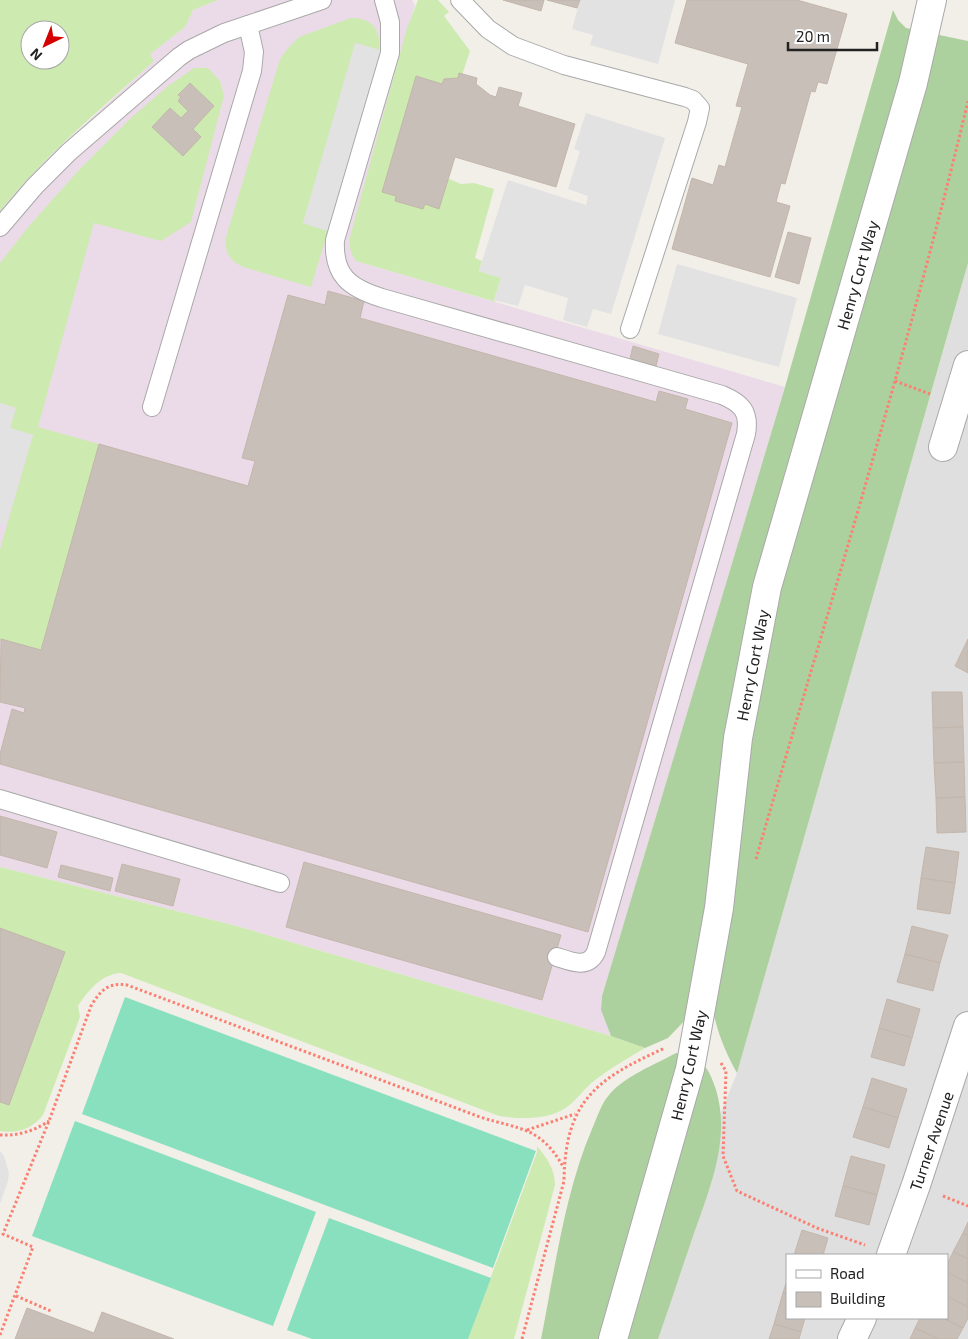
<svg xmlns="http://www.w3.org/2000/svg" width="968" height="1339" font-family="'Exo 2',sans-serif">
<style>
.residential{fill:#e0dfdf;fill-rule:evenodd}
.industrial{fill:#ebdbe8}
.grass{fill:#cdebb0;fill-rule:evenodd}
.forest{fill:#add19e}
.pitch{fill:#88e0be}
.parking{fill:#e2e2e2}
.building{fill:#c7bfb8;stroke:#c4b6ab}
.lines{fill:none;stroke-linecap:round;stroke-linejoin:round}
.lane-casing{stroke:#a9a9a9;stroke-width:20}
.street-casing{stroke:#a9a9a9;stroke-width:30}
.path{stroke:#fa8072;stroke-width:3;stroke-dasharray:2.5 2.5;stroke-linecap:butt}
.lane{stroke:#fff;stroke-width:18}
.street{stroke:#fff;stroke-width:28}
.labels{text-anchor:middle;dominant-baseline:central;stroke-width:4;stroke-linejoin:round;paint-order:stroke}
.street-label{font-size:16px;fill:#222;stroke:#fff}
</style>
<rect width="100%" height="100%" fill="#f2efe9"/>
<!-- residential -->
<path class="residential" d="M968,263V1339H629L737,1073ZM787,1255H947V1318H787Z"/>
<!-- industrial -->
<polygon class="industrial" points="218,0 412,0 415,5 403,46 356,261 785,387 602,996 601,1010 611,1036 233,925 0,867 0,211 27,178 62,145 154,61 149,54 185,27 193,10"/>
<!-- grass -->
<g class="grass">
<path d="M0,0H218L193,10L185,27L150,54L154,61C101,109 45,155 0,211ZM30,30H60V60H30Z"/>
<path d="M418,0H438L449,12L444,16L470,51L454,100L447,178L461,184L474,183L494,189L475,258L482,261L479,271L501,278L494,300L496,302L356,261C350,253 349,246 350,237L407,28Z"/>
<path d="M351,18C373,18 381,30 379,50L356,43L303,223L328,231L311,287L243,267C230,261 224,252 226,237L280,59L288,48L299,37Z"/>
<polygon points="194,68 208,68 220,81 224,96 191,222 161,241 94,223 38,427 99,444 41,650 1,639 0,641 0,549 33,435 10,428 16,408 0,403 0,263 29,226 79,170 132,117 168,86"/>
<path d="M0,867L233,925L611,1036L645,1048C628,1058 611,1068 595,1080C584,1088 576,1102 564,1109C547,1120 519,1119 499,1116L121,973C101,974 88,991 78,1006L80,1017L43,1115C32,1129 17,1134 0,1131Z"/>
<path d="M537,1146C547,1158 555,1169 555,1185L514,1339H468L537,1152Z"/>
</g>
<!-- forest -->
<g class="forest">
<path d="M893,10L898,20L906,28L968,41V263L737,1073C725,1052 717,1031 712,1007L692,1013L668,1038L645,1048L611,1036L601,1010L602,996L785,387Z"/>
<path d="M676,1053C698,1055 707,1064 714,1084C734,1138 707,1194 690,1245C679,1277 669,1308 658,1339H541C555,1269 564,1195 592,1129C597,1118 601,1104 609,1095C623,1077 656,1064 676,1053Z"/>
</g>
<!-- pitch -->
<g class="pitch">
<polygon points="125,997 536,1151 493,1268 82,1114"/>
<polygon points="75,1121 316,1212 273,1326 32,1236"/>
<polygon points="329,1218 491,1278 468,1339 312,1339 287,1330"/>
</g>
<!-- parking -->
<g class="parking">
<polygon points="580,0 675,0 658,64 590,45 593,35 572,29"/>
<polygon points="355,43 390,53 337,234 303,223"/>
<polygon points="586,113 665,138 611,314 593,309 587,327 563,320 568,298 525,285 518,306 494,300 501,278 479,271 508,180 586,205 588,196 568,189 580,151 574,149"/>
<polygon points="677,264 797,298 779,367 658,334"/>
<polygon points="0,403 16,408 10,428 33,435 6,525 0,523"/>
<polygon points="0,1151 4,1156 9,1173 8,1181 0,1204"/>
</g>
<!-- building -->
<g class="building">
<polygon points="503,0 544,0 541,11"/>
<polygon points="547,0 580,0 577,8"/>
<polygon points="687,0 797,0 847,14 827,84 818,82 815,92 811,91 785,184 781,183 776,202 790,206 770,277 672,249 692,178 713,185 719,165 725,167 742,107 736,106 748,64 675,43"/>
<polygon points="459,73 477,78 476,84 490,95 496,97 499,87 522,93 518,106 575,124 556,187 455,157 439,209 425,204 423,209 395,201 396,196 382,192 416,76 442,84 444,79 458,78"/>
<polygon points="190,83 214,106 193,129 201,137 183,156 152,127 170,108 181,118 188,111 178,101 181,97 178,95"/>
<polygon points="788,232 811,238 799,284 775,277"/>
<polygon points="328,291 364,301 360,318 656,402 659,391 688,399 685,409 732,423 588,932 0,764 0,754 12,709 24,713 25,708 0,702 1,639 41,650 99,444 248,486 255,461 242,458 288,295 325,305"/>
<polygon points="633,346 659,354 656,366 630,359"/>
<polygon points="968,639 968,673 955,666"/>
<polygon points="932,692 962,692 963,727 933,728"/>
<polygon points="963,727 964,762 934,763 933,728"/>
<polygon points="964,762 965,797 936,798 934,763"/>
<polygon points="965,797 966,832 937,833 936,798"/>
<polygon points="0,816 57,832 47,868 0,855"/>
<polygon points="926,847 959,852 955,883 921,878"/>
<polygon points="304,862 561,935 542,1000 286,927"/>
<polygon points="122,864 180,879 173,906 115,891"/>
<polygon points="61,865 113,878 110,891 58,877"/>
<polygon points="921,878 955,883 950,914 917,909"/>
<polygon points="912,926 948,935 940,963 905,954"/>
<polygon points="0,928 65,952 9,1105 0,1102"/>
<polygon points="905,954 940,963 933,991 897,982"/>
<polygon points="887,999 920,1009 912,1038 879,1028"/>
<polygon points="879,1028 912,1038 904,1066 871,1057"/>
<polygon points="872,1078 907,1089 898,1118 863,1107"/>
<polygon points="863,1107 898,1118 889,1148 853,1137"/>
<polygon points="851,1156 885,1165 877,1195 843,1186"/>
<polygon points="843,1186 877,1195 869,1225 835,1216"/>
<polygon points="968,1222 968,1236 963,1233"/>
<polygon points="802,1230 828,1238 823,1255 794,1255"/>
<polygon points="963,1233 968,1236 968,1259 953,1252"/>
<polygon points="953,1252 968,1259 968,1283 947,1272 947,1265"/>
<polygon points="947,1272 968,1283 968,1307 947,1296"/>
<polygon points="787,1280 787,1294 783,1293"/>
<polygon points="783,1293 787,1294 787,1318 805,1318 801,1332 774,1324"/>
<polygon points="947,1296 968,1307 968,1318 963,1328 943,1318 947,1318"/>
<polygon points="27,1308 94,1333 102,1312 174,1339 15,1339"/>
<polygon points="920,1318 943,1318 963,1328 957,1339 938,1339 915,1328"/>
<polygon points="774,1324 801,1332 799,1339 769,1339"/>
<polygon points="915,1328 938,1339 910,1339"/>
</g>
<g class="lines">
<!-- lane casing -->
<g class="lane-casing">
<g id="lane">
<path d="M384,0L390,22V53L335,240C333,276 350,288 382,298L722,395C741,403 750,411 746,434L596,952C588,969 572,962 557,957"/>
<polyline points="460,0 488,29 513,46 564,65 685,97 693,100 700,108 697,122 630,329"/>
<polyline points="0,227 35,186 69,152 179,57 189,50 224,33 322,0"/>
<polyline points="152,407 252,71 254,52 248,25"/>
<polyline points="0,799 280,883"/>
</g>
</g>
<!-- street casing -->
<g class="street-casing">
<g id="street">
<polyline points="943,447 968,365"/>
<polyline points="891,1255 916,1185 968,1026"/>
<polyline points="613,1339 690,1069 719,908 738,738 767,587 913,83 932,0"/>
<polyline points="852,1339 862,1318"/>
</g>
</g>
<!-- path -->
<g class="path">
<polyline points="895,381 930,394"/>
<path d="M756,859C829,607 907,356 968,101"/>
<polyline points="721,1063 726,1071 723,1156 737,1191 817,1228 865,1245"/>
<polyline points="527,1130 575,1114"/>
<path d="M0,1135C18,1136 34,1131 49,1121"/>
<polyline points="943,1196 968,1206"/>
<polyline points="16,1296 51,1311"/>
<path d="M0,1335L33,1247L3,1234L49,1121L91,1006C100,991 108,982 127,985L480,1117C521,1130 540,1126 564,1168"/>
<path d="M522,1339L564,1181C565,1101 596,1079 665,1048"/>
</g>
<!-- lane -->
<use href="#lane" class="lane"/>
<!-- street -->
<use href="#street" class="street"/>
</g>
<g class="labels">
<!-- street labels -->
<g class="street-label">
<text transform="translate(857 275) rotate(-74)">Henry Cort Way</text>
<text transform="translate(752 665) rotate(-79)">Henry Cort Way</text>
<text transform="translate(688 1065) rotate(-77)">Henry Cort Way</text>
<text transform="translate(931 1141) rotate(-71)">Turner Avenue</text>
</g>
</g>
<!-- legend -->
<rect x="786" y="1254" width="162" height="65" fill="#ffffff" stroke="#a7a7a7"/>
<rect x="796" y="1270" width="25" height="8" fill="#ffffff" stroke="#a7a7a7"/>
<text x="830" y="1279" font-size="15" fill="#222222">Road</text>
<rect x="796" y="1292" width="25" height="15" fill="#c7bfb8" stroke="#a7a7a7"/>
<text x="830" y="1304" font-size="15" fill="#222222">Building</text>
<!-- north arrow -->
<g transform="translate(45 45) rotate(223)"><circle r="24" fill="#ffffff" stroke="#a7a7a7"/>
<path d="M0-4L9 19L0 12L-9 19Z" fill="#d40000"/>
<text y="-8" font-size="14" font-weight="bold" text-anchor="middle" fill="#222222">N</text>
</g>
<!-- scale -->
<path d="M788 42v8h89v-8" fill="none" stroke="#222222" stroke-width="2.5"/>
<text x="796" y="42" font-size="15" fill="#222222" stroke="#ffffff" stroke-width="4" paint-order="stroke">20 m</text>
</svg>
